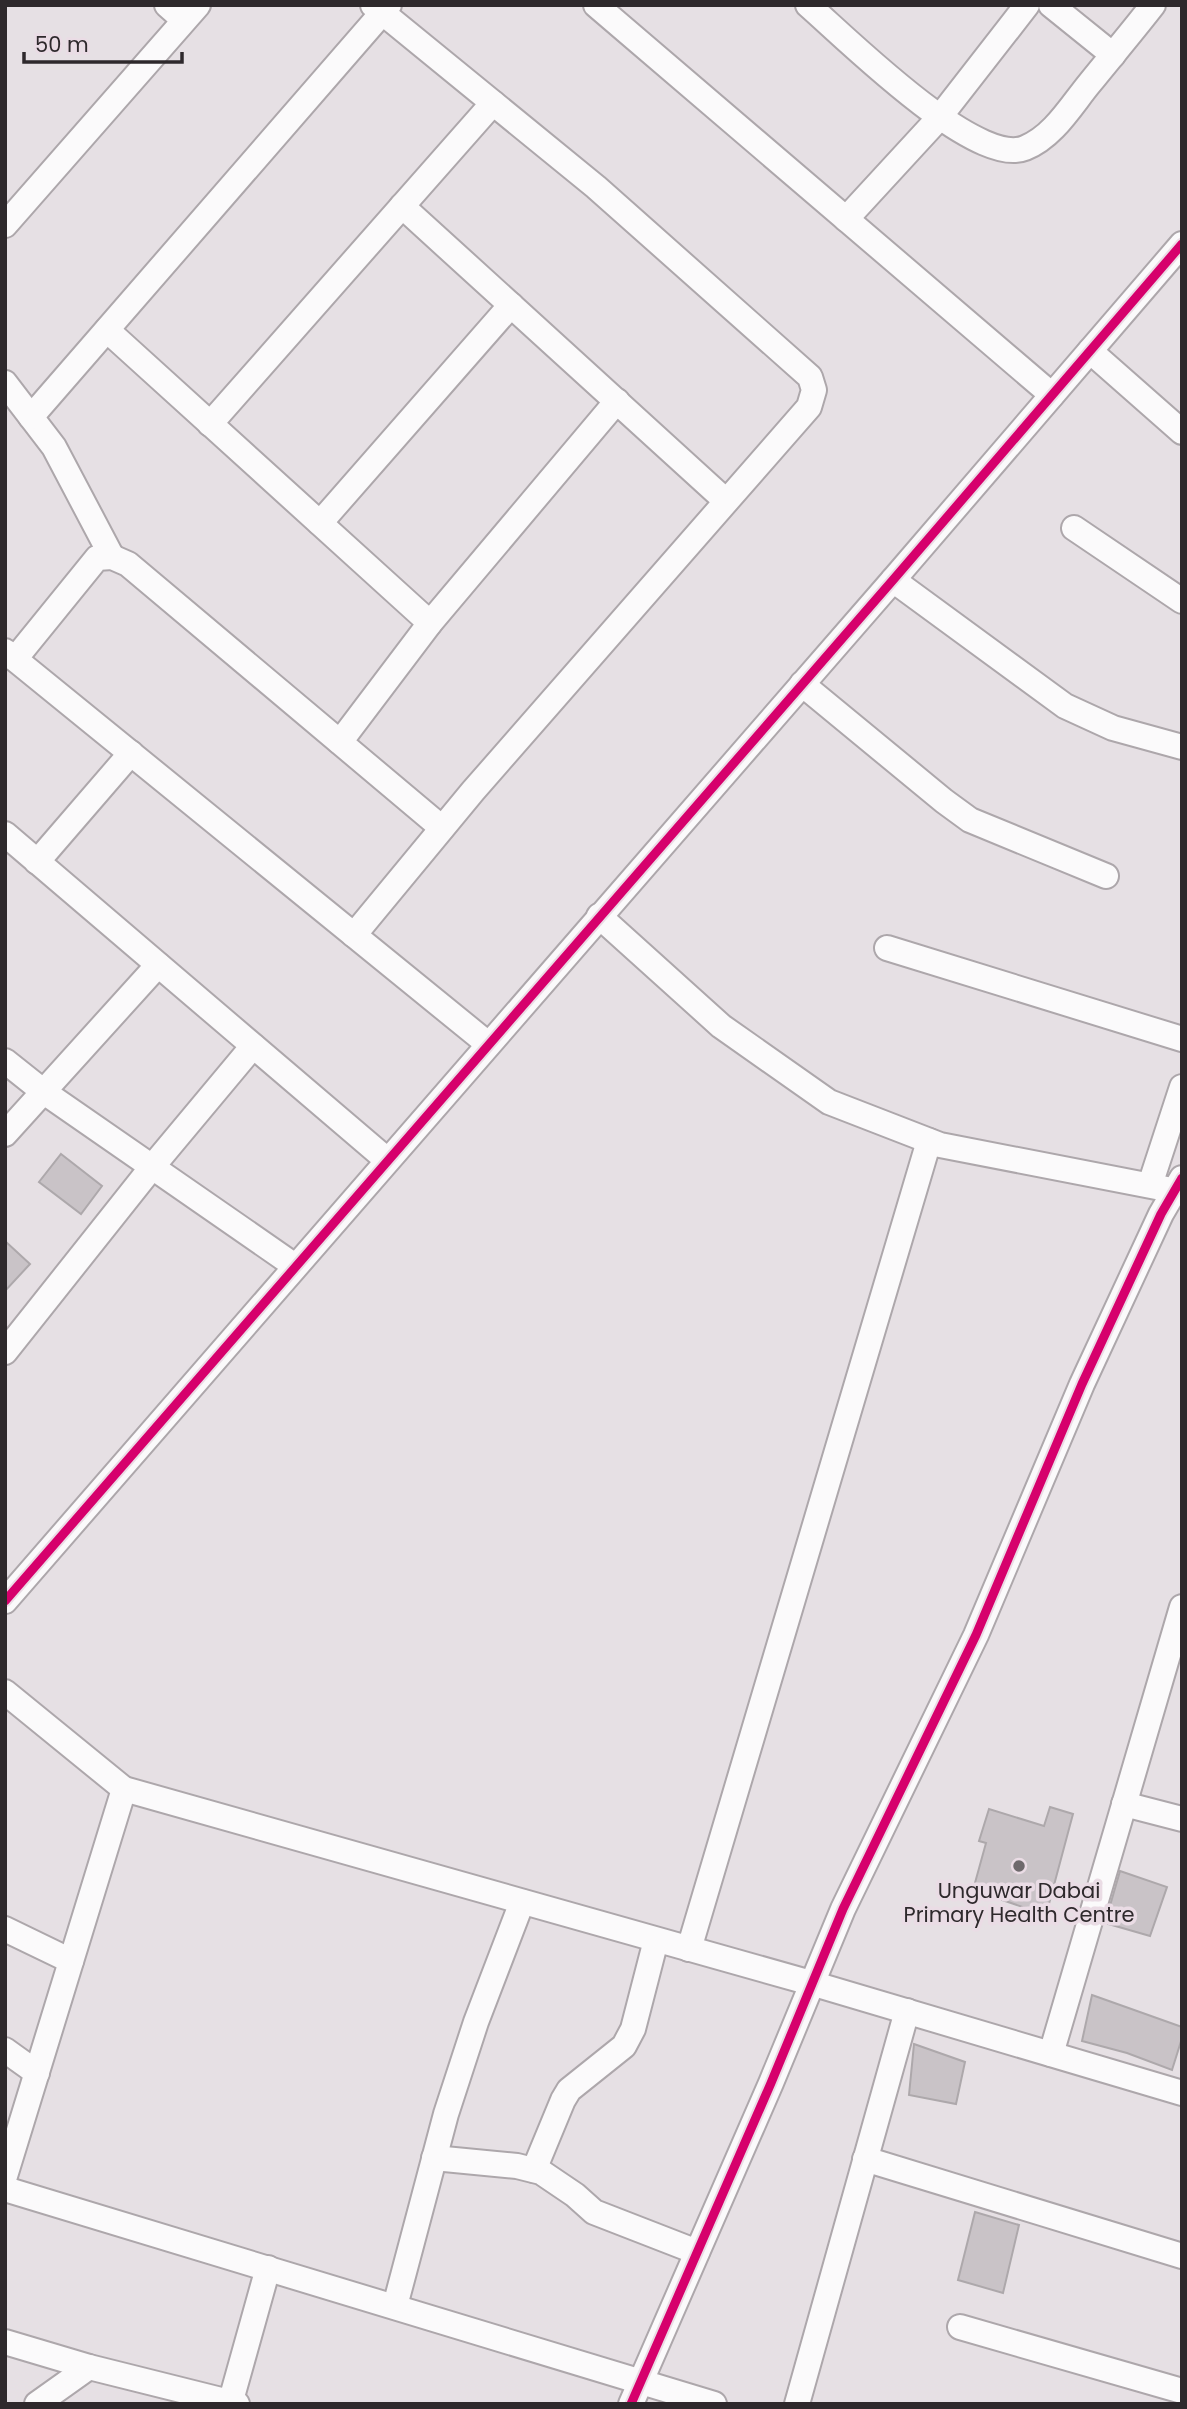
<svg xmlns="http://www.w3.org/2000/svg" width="1187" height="2409" font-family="Poppins,sans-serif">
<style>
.building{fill:#c9c3c7;stroke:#ada8ab;stroke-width:2}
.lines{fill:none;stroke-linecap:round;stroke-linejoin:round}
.minor-casing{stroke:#ada7ab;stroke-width:28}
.minor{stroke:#fbfafb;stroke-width:24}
.cycleway-casing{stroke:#eadce5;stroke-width:13}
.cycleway{stroke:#d6006c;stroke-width:9}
.poi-dot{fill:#6e696c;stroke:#eadce5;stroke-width:2.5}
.labels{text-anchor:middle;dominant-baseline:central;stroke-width:7;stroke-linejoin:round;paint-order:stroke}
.poi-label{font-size:21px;fill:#2e292c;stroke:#eadce5}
</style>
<rect width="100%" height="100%" fill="#e6e0e4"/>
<!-- building -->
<g class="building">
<polygon points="61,1154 102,1186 81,1214 39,1182"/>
<polygon points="5,1241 30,1264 5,1291"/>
<polygon points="1050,1807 1073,1814 1046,1915 973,1890 986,1843 979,1841 989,1809 1044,1826"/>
<polygon points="1120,1871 1167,1887 1150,1936 1105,1923"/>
<polygon points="1092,1995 1182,2027 1182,2038 1172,2070 1127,2053 1082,2041"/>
<polygon points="914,2044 965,2062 956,2104 909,2095"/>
<polygon points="975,2212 1019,2225 1003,2293 958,2280"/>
</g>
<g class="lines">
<!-- minor casing -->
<g class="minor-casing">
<g id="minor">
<polyline points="167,5 184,20"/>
<polyline points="596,5 1052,395"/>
<path d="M808,5C846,38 976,168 1025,148C1053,137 1071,106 1089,84C1110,58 1132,32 1153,5"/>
<polyline points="1051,5 1113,55"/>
<polyline points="402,206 726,501"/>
<polyline points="846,219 939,118 1027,5"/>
<polyline points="5,225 198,5"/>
<polyline points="107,330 430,623"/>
<polyline points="1090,351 1182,432"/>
<polyline points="5,383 54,447 112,557"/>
<polyline points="31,417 389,5"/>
<polyline points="210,424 493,103"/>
<polyline points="320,523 511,305"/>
<polyline points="1074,528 1182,601"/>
<polyline points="893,580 1065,706 1113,728 1182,747"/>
<polyline points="5,651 488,1044"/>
<polyline points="15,659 97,558 112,557 128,564 442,828"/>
<polyline points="802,684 944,801 970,820 1106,876"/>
<polyline points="340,742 430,623 617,401"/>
<polyline points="5,834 387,1160"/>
<polyline points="37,862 131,753"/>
<polyline points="599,916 721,1026 829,1102 940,1145 1182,1192"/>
<polyline points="354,935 473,791 809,407 814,390 810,377 596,187 373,5"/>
<polyline points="887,948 1182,1039"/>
<polyline points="5,1061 44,1092 295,1266"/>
<polyline points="5,1134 158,965"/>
<polyline points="1150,1185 1182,1087"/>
<polyline points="5,1352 152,1167 253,1046"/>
<polyline points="5,1601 893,580 1182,244"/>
<polyline points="5,1692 124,1789 811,1983 1182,2093"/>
<polyline points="1124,1804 1182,1819"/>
<polyline points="5,1929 71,1961"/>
<polyline points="689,1949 929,1141"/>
<polyline points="5,2050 37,2073"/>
<polyline points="1051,2054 1182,1607"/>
<polyline points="434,2158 517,2166 541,2172 575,2195 594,2212 697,2252"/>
<polyline points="865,2159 1182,2256"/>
<polyline points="534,2170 563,2100 569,2090 624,2046 633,2029 656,1940"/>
<polyline points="5,2176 124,1789"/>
<polyline points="5,2189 714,2404"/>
<polyline points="395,2306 446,2114 476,2022 522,1902"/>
<polyline points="960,2327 1182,2391"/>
<polyline points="5,2342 89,2367 237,2404"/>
<polyline points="37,2404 89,2367"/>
<polyline points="230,2404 268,2268"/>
<polyline points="631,2404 771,2083 843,1909 976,1635 1082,1384 1161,1214 1182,1178"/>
<polyline points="797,2404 907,2011"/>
</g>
</g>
<!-- minor -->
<use href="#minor" class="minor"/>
<!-- cycleway casing -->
<g class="cycleway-casing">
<g id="cycleway">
<polyline points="5,1601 893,580 1182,244"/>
<polyline points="631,2404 771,2083 843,1909 976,1635 1082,1384 1161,1214 1182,1178"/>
</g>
</g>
<!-- cycleway -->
<use href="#cycleway" class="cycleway"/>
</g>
<!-- markers -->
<circle class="poi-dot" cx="1019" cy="1866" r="7"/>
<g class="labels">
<!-- poi labels -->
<g class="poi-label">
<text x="1019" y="1890">Unguwar Dabai<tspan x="1019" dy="24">Primary Health Centre</tspan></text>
</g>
</g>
<!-- border -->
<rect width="1187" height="2409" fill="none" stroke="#2e292c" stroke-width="14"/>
<!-- scale -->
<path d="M24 52v10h158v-10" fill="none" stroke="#2e292c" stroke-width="3.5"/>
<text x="35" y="52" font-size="21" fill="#2e292c" stroke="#eadce5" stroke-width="5" paint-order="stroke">50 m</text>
</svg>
